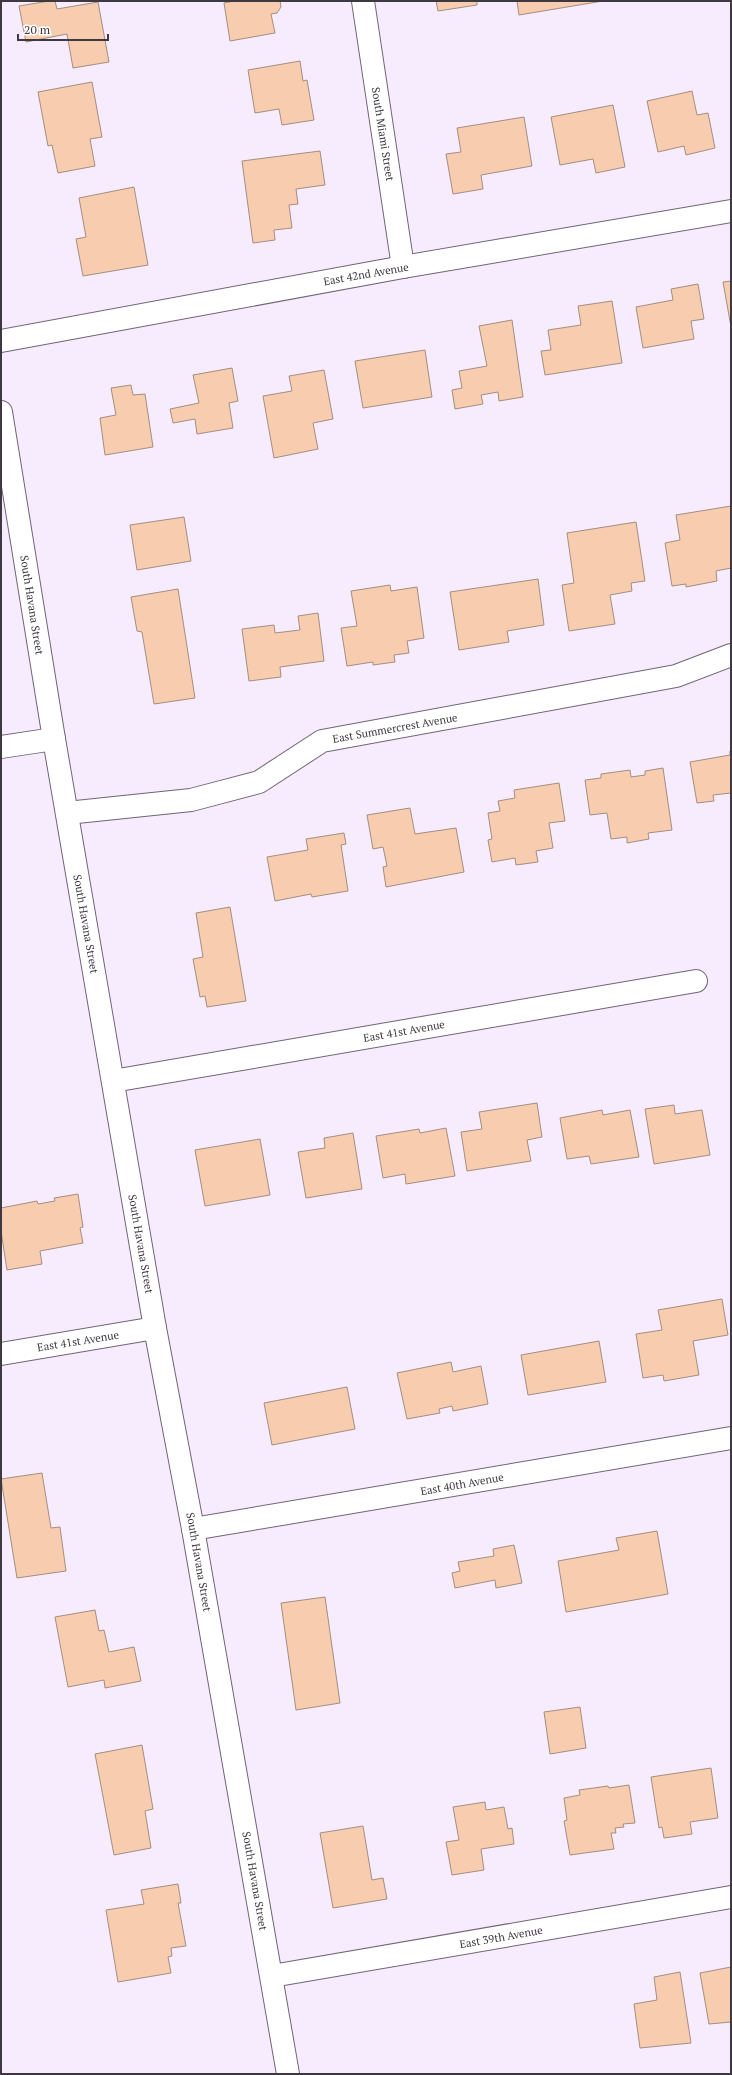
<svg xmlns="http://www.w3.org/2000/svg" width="732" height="2075" font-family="'PT Serif',serif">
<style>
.building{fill:#f8ccaf;stroke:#a38e80}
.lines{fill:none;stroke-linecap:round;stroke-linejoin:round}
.minor-casing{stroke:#716476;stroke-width:24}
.minor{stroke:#fff;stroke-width:22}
.labels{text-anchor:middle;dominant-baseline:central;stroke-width:4;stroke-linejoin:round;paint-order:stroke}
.street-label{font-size:11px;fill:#3e3840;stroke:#fff}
</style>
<rect width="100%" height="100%" fill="#f7ecfd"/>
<!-- building -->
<g class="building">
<polygon points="49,1 55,1 57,9 98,2 109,62 73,68 67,34 26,42 19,6"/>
<polygon points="234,1 280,1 281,7 277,13 271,14 275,33 230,41 224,3"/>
<polygon points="436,1 477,1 477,5 438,11"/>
<polygon points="517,1 603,1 519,15"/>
<polygon points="300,61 303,81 307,80 314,120 282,125 279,109 255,113 248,70"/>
<polygon points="92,82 102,137 90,139 95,166 58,173 52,145 48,146 38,92"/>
<polygon points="692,91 697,115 708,113 715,148 686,155 684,146 658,152 647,101"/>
<polygon points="613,105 625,167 596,173 593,159 560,165 551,117"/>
<polygon points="524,117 532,166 481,175 483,189 453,194 446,154 461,152 457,128"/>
<polygon points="320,151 325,185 296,189 298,204 289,205 292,228 274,230 275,240 253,243 242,161"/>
<polygon points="134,187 148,265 83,276 76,239 86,237 79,198"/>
<polygon points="731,281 731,327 723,282"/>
<polygon points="698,284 704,319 691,321 694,339 643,348 636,307 673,300 671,289"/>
<polygon points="612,301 622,363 545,375 541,351 551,350 548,330 581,325 578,306"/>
<polygon points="512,320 523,397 499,401 498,392 481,395 483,404 455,409 452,390 462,388 459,371 487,366 479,326"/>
<polygon points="425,350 432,397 363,408 355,361"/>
<polygon points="232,368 238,401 229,403 233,428 197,434 195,419 173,423 170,409 199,403 193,375"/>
<polygon points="324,370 333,419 313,423 318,449 274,458 263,396 292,391 289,376"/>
<polygon points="131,385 133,395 145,394 153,447 105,455 100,418 116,415 111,388"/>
<polygon points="731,506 731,568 716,571 717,581 686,587 686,584 672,586 665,543 680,540 676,515"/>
<polygon points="184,517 191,561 137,570 130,525"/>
<polygon points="636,522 645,581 631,583 632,591 610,595 615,624 569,631 562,585 574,583 567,533"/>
<polygon points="538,579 544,625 507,631 509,642 459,650 450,592"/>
<polygon points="390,585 391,591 417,587 424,638 407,641 409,653 394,655 395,662 373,665 373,662 347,666 341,628 357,626 351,591"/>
<polygon points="178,589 195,698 154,704 142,632 137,631 131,597"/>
<polygon points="318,613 324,661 280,667 281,677 249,681 242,629 274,625 275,633 300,630 298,616"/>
<polygon points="730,751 731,751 731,793 713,795 714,801 697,803 690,762 730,755"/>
<polygon points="663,768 672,830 648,833 649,839 627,843 627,837 611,839 607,813 590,815 585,780 601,778 601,774 630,770 631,777 645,775 645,771"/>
<polygon points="559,783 565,821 549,823 553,848 536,851 538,862 516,865 515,858 492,862 488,840 492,839 488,813 500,811 498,801 515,798 514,790"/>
<polygon points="410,808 415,834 456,828 464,872 386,887 383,867 387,866 383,847 373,849 367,815"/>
<polygon points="344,833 346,844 341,845 348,891 312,897 311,894 275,901 267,857 308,850 306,839"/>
<polygon points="230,907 246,1001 207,1007 205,996 200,997 193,959 203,957 196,913"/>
<polygon points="537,1103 542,1137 527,1140 531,1161 467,1171 461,1132 482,1129 479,1112"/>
<polygon points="674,1105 675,1114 702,1110 710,1155 654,1164 645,1109"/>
<polygon points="602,1110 603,1115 630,1110 639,1157 591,1164 589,1156 567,1159 560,1118"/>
<polygon points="446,1128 455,1176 406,1184 405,1174 383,1178 376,1136 419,1129 420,1133"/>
<polygon points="353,1133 362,1189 306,1198 298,1152 325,1148 324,1138"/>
<polygon points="260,1139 270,1195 205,1206 195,1150"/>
<polygon points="78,1194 83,1227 80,1228 83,1243 40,1251 42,1264 7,1270 1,1231 1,1208 37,1201 38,1204 55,1201 54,1198"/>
<polygon points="722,1299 728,1335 693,1341 699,1375 664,1381 663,1375 643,1378 636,1334 662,1330 658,1310"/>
<polygon points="599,1341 606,1382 528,1395 521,1355"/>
<polygon points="451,1362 453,1372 481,1366 488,1404 453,1411 452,1406 439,1409 440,1413 407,1419 397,1373"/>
<polygon points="347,1387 355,1429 272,1445 264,1403"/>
<polygon points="42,1473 51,1528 60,1527 66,1571 17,1578 1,1479"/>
<polygon points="657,1531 668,1594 566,1612 558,1561 619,1550 616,1538"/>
<polygon points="514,1545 522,1583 496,1588 495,1580 455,1588 452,1573 460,1571 458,1562 494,1556 493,1549"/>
<polygon points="325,1597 340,1703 296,1710 281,1603"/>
<polygon points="95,1610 99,1631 104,1630 109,1652 134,1647 141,1681 105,1688 104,1680 68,1687 55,1617"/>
<polygon points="580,1707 586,1748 550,1754 544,1712"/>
<polygon points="142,1745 153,1809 145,1811 151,1848 114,1855 95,1754"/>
<polygon points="711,1768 718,1818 690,1822 692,1834 664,1838 662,1827 659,1828 651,1777"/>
<polygon points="629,1785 635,1823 623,1824 624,1827 615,1828 616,1833 611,1833 614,1849 570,1855 564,1821 567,1820 564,1798 580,1795 579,1790 608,1786 609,1788"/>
<polygon points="485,1802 486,1810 504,1807 508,1829 512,1828 514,1844 481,1849 484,1870 452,1875 446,1842 459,1840 453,1807"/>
<polygon points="363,1826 372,1880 383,1878 387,1899 333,1908 320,1833"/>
<polygon points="178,1884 181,1903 178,1903 186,1946 171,1948 172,1956 168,1957 171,1973 118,1982 106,1910 144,1904 141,1890"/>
<polygon points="731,1967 731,2022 709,2024 700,1973"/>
<polygon points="680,1972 691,2043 640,2048 634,2004 657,2000 654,1977"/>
</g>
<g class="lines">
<!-- minor casing -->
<g class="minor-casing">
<g id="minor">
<polyline points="363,1 403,267"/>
<polyline points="1,341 403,267 731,211"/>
<polyline points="1,412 54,739 155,1328 193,1529 288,2074"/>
<polyline points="1,747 54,739"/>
<polyline points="67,813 191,800 259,782 322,741 676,676 731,655"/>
<polyline points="113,1081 696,981"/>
<polyline points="1,1354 155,1328"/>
<polyline points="193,1529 731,1438"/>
<polyline points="272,1976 731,1897"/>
</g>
</g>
<!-- minor -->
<use href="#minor" class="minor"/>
</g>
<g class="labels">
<!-- street labels -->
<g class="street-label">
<text transform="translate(383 134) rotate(81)">South Miami Street</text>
<text transform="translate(366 274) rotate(-10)">East 42nd Avenue</text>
<text transform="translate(32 605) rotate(81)">South Havana Street</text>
<text transform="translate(395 728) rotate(-10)">East Summercrest Avenue</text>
<text transform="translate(86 924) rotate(80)">South Havana Street</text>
<text transform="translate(404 1031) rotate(-10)">East 41st Avenue</text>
<text transform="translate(141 1244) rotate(80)">South Havana Street</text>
<text transform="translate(78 1341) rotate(-9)">East 41st Avenue</text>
<text transform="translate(462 1484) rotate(-10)">East 40th Avenue</text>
<text transform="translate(199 1562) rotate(80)">South Havana Street</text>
<text transform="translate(255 1881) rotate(80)">South Havana Street</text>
<text transform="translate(501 1937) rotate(-10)">East 39th Avenue</text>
</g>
</g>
<!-- border -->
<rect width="732" height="2075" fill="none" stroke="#3e3840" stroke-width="4"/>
<!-- scale -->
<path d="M18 34v6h90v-6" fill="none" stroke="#3e3840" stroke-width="2"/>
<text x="24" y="34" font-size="12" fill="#3e3840" stroke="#ffffff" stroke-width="3" paint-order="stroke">20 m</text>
</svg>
